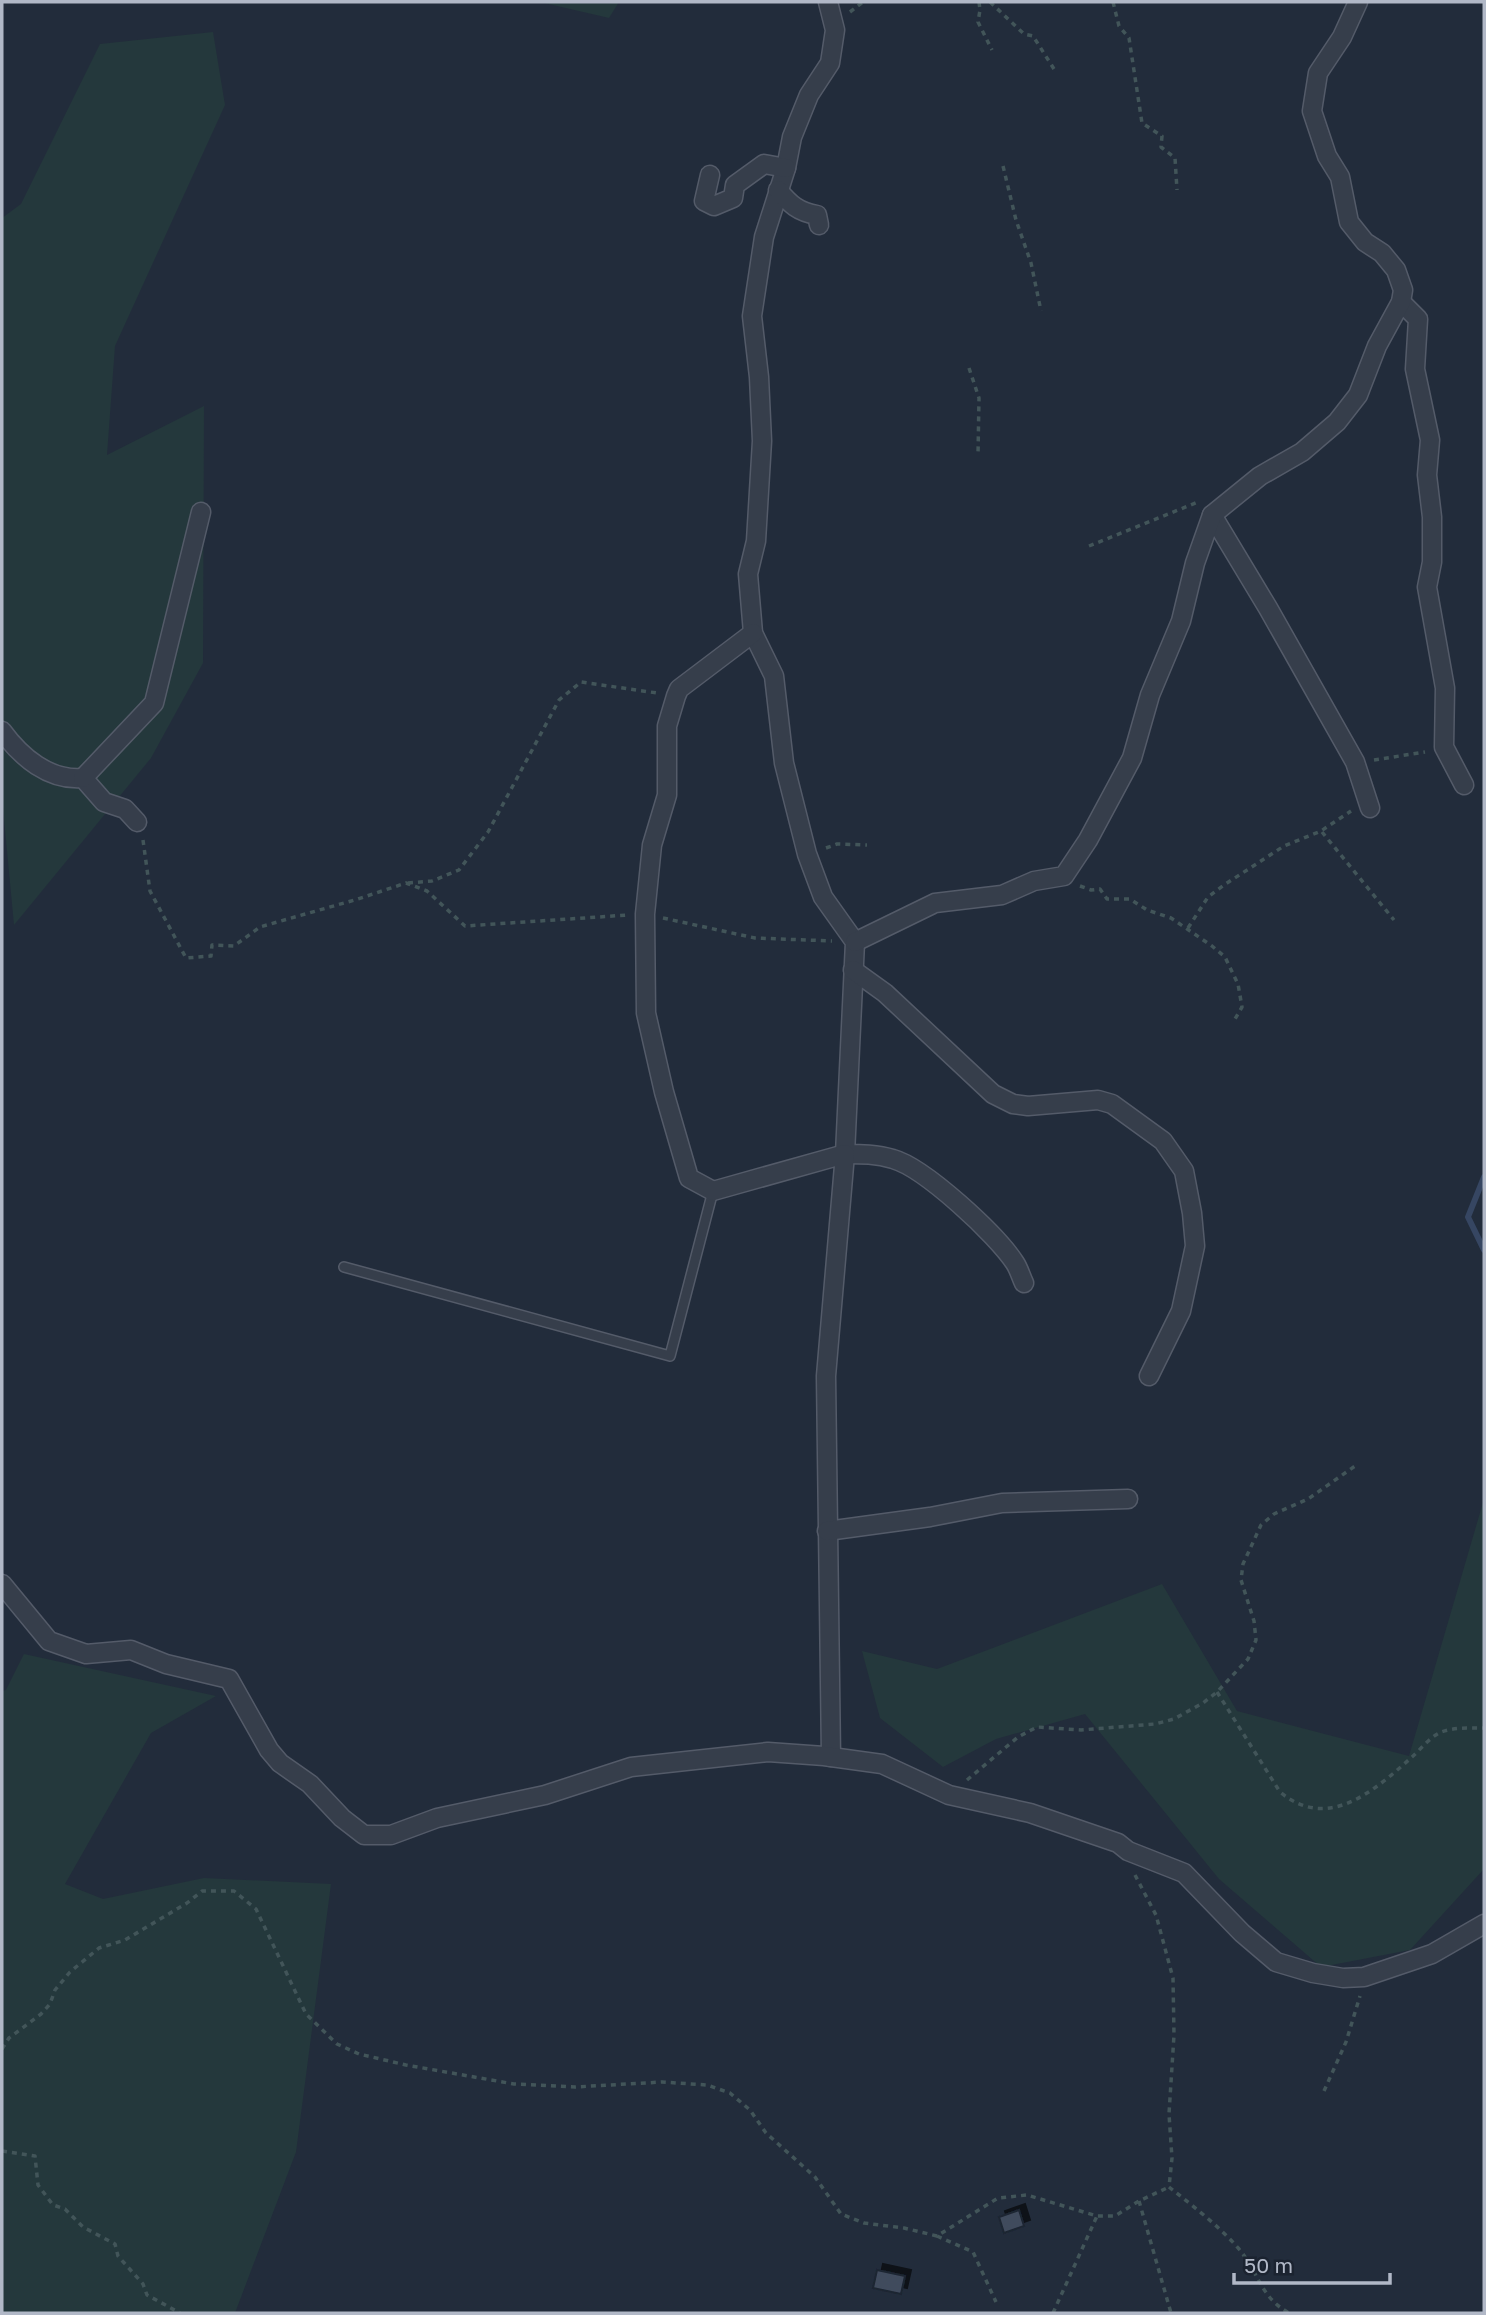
<svg xmlns="http://www.w3.org/2000/svg" width="1486" height="2315" font-family="'Golos Text',sans-serif">
<style>
.green{fill:#24383c}
.lines{fill:none;stroke-linecap:round;stroke-linejoin:round}
.stream{stroke:#364662;stroke-width:6}
.building{fill:#414b5d;stroke:#1d2532;stroke-width:2;filter:url(#shadow)}
.lane-casing{stroke:#545b69;stroke-width:12}
.street-casing{stroke:#545b69;stroke-width:21}
.path{stroke:#425559;stroke-width:3.5;stroke-dasharray:5 5;stroke-linecap:butt}
.lane{stroke:#363e4b;stroke-width:9}
.street{stroke:#363e4b;stroke-width:18}
</style>
<defs>
<filter id="shadow"><feDropShadow dx="6" dy="-6" stdDeviation="0" flood-color="#0009"/></filter>
</defs>
<rect width="100%" height="100%" fill="#222c3b"/>
<!-- green -->
<g class="green">
<polygon points="540,2 619,2 609,18"/>
<polygon points="213,32 225,105 115,346 107,455 204,406 203,663 151,758 14,925 2,798 2,218 21,204 100,44"/>
<polygon points="1484,1499 1484,1869 1410,1950 1321,1967 1219,1879 1085,1714 996,1739 943,1767 880,1718 862,1651 937,1669 1162,1584 1237,1711 1409,1756"/>
<polygon points="24,1654 216,1696 151,1733 65,1884 103,1899 204,1878 331,1884 296,2152 235,2313 2,2313 2,1691 6,1690"/>
</g>
<g class="lines">
<!-- stream -->
<polyline class="stream" points="1484,1177 1468,1217 1484,1250"/>
</g>
<!-- building -->
<g class="building">
<polygon points="1019,2210 1024,2226 1004,2233 999,2217"/>
<polygon points="877,2270 905,2276 901,2294 873,2288"/>
</g>
<g class="lines">
<!-- lane casing -->
<g class="lane-casing">
<polyline id="lane" points="344,1267 670,1356 713,1191"/>
</g>
<!-- street casing -->
<g class="street-casing">
<g id="street">
<path d="M828,2L835,30L830,63L809,95L792,137L786,168L764,237L752,316L759,377L762,441L756,541L748,574L753,633L774,676L784,763L807,854L823,897L855,942L845,1154C861,1154 877,1154 893,1159C925,1168 997,1235 1015,1263C1019,1269 1021,1277 1024,1283"/>
<polyline points="710,175 704,201 714,206 733,198 735,185 764,164 786,168"/>
<path d="M778,190C790,204 798,212 817,215L819,225"/>
<polyline points="1401,302 1418,319 1415,369 1430,440 1427,475 1432,517 1432,562 1427,587 1445,688 1444,747 1464,785"/>
<polyline points="1212,515 1268,608 1355,762 1370,808"/>
<polyline points="753,633 679,689 676,696 667,726 667,795 652,845 645,914 646,1013 664,1092 689,1178 713,1191 845,1154 826,1376 831,1757"/>
<path d="M2,731C21,757 49,781 83,778L104,802L125,809L137,822"/>
<polyline points="83,778 154,703 201,512"/>
<polyline points="855,942 935,903 1002,895 1034,881 1064,876 1088,840 1132,758 1150,695 1181,621 1195,563 1212,515 1260,476 1302,452 1337,422 1358,395 1377,346 1401,302 1403,290 1396,270 1382,253 1365,242 1349,222 1340,177 1327,156 1312,111 1318,73 1342,37 1358,2"/>
<polyline points="853,970 885,993 993,1094 1013,1104 1028,1106 1098,1100 1112,1104 1163,1141 1184,1171 1192,1213 1195,1246 1181,1311 1149,1376"/>
<polyline points="827,1531 930,1517 1002,1503 1128,1499"/>
<polyline points="2,1584 49,1641 86,1654 131,1650 166,1664 229,1679 269,1750 280,1763 310,1784 342,1818 364,1835 391,1835 437,1818 545,1795 631,1767 768,1752 824,1756 882,1764 949,1795 1030,1813 1118,1843 1128,1851 1184,1873 1242,1933 1276,1962 1313,1973 1343,1978 1364,1977 1432,1954 1484,1924"/>
</g>
</g>
<!-- path -->
<g class="path">
<polyline points="979,2 980,10 978,22 992,50"/>
<polyline points="990,2 1024,34 1033,36 1054,69"/>
<polyline points="1113,2 1119,26 1129,38 1142,123 1162,136 1161,147 1175,158 1177,190"/>
<polyline points="850,12 863,2"/>
<polyline points="1003,166 1016,220 1031,263 1041,311"/>
<polyline points="969,368 979,398 978,455"/>
<polyline points="1089,546 1198,502"/>
<polyline points="1374,760 1425,752"/>
<polyline points="1322,832 1394,920"/>
<polyline points="143,840 150,891 186,958 211,956 212,945 234,946 260,927 358,899 406,883 427,891 465,926 628,915"/>
<polyline points="826,848 837,844 867,845"/>
<polyline points="408,883 432,881 459,870 488,832 559,700 581,682 657,693"/>
<polyline points="1080,886 1091,890 1100,889 1107,899 1130,899 1147,910 1171,918 1212,946 1225,957 1238,984 1242,1007 1235,1019"/>
<polyline points="663,918 755,938 832,941"/>
<polyline points="1188,928 1208,897 1224,885 1284,846 1321,831 1351,811"/>
<path d="M1217,1692L1280,1792C1328,1832 1374,1791 1412,1757C1421,1749 1430,1737 1441,1732C1455,1727 1470,1728 1484,1728"/>
<polyline points="967,1780 1018,1737 1037,1727 1081,1730 1155,1724 1174,1719 1203,1703 1217,1692 1248,1659 1256,1640 1254,1621 1241,1580 1243,1564 1261,1525 1274,1514 1308,1499 1355,1466"/>
<polyline points="1135,1875 1156,1915 1173,1978 1174,2035 1169,2114 1172,2158 1169,2187"/>
<polyline points="2,2049 9,2038 41,2014 50,2004 55,1990 70,1972 99,1948 125,1940 187,1903 202,1891 234,1891 256,1909 306,2014 337,2044 359,2054 406,2065 514,2084 575,2087 662,2082 707,2085 730,2093 750,2110 766,2133 815,2177 841,2214 864,2223 904,2228 937,2236 998,2198 1027,2195 1097,2216 1115,2216 1139,2201 1169,2187"/>
<polyline points="1324,2091 1346,2042 1360,1996"/>
<polyline points="2,2151 35,2156 38,2185 53,2205 65,2209 83,2227 115,2244 118,2256 143,2284 147,2295 180,2313"/>
<path d="M1169,2187C1193,2206 1219,2226 1239,2249C1259,2273 1260,2297 1289,2313"/>
<polyline points="1139,2201 1171,2313"/>
<polyline points="937,2236 973,2252 996,2302"/>
<polyline points="1053,2313 1097,2216"/>
</g>
<!-- lane -->
<use href="#lane" class="lane"/>
<!-- street -->
<use href="#street" class="street"/>
</g>
<!-- border -->
<rect width="1486" height="2315" fill="none" stroke="#b1b8c7" stroke-width="7"/>
<!-- scale -->
<path d="M1234 2273v10h156v-10" fill="none" stroke="#b1b8c7" stroke-width="3.5"/>
<text x="1244" y="2273" font-size="21" fill="#b1b8c7" stroke="#1b2330" stroke-width="5" paint-order="stroke">50 m</text>
</svg>
